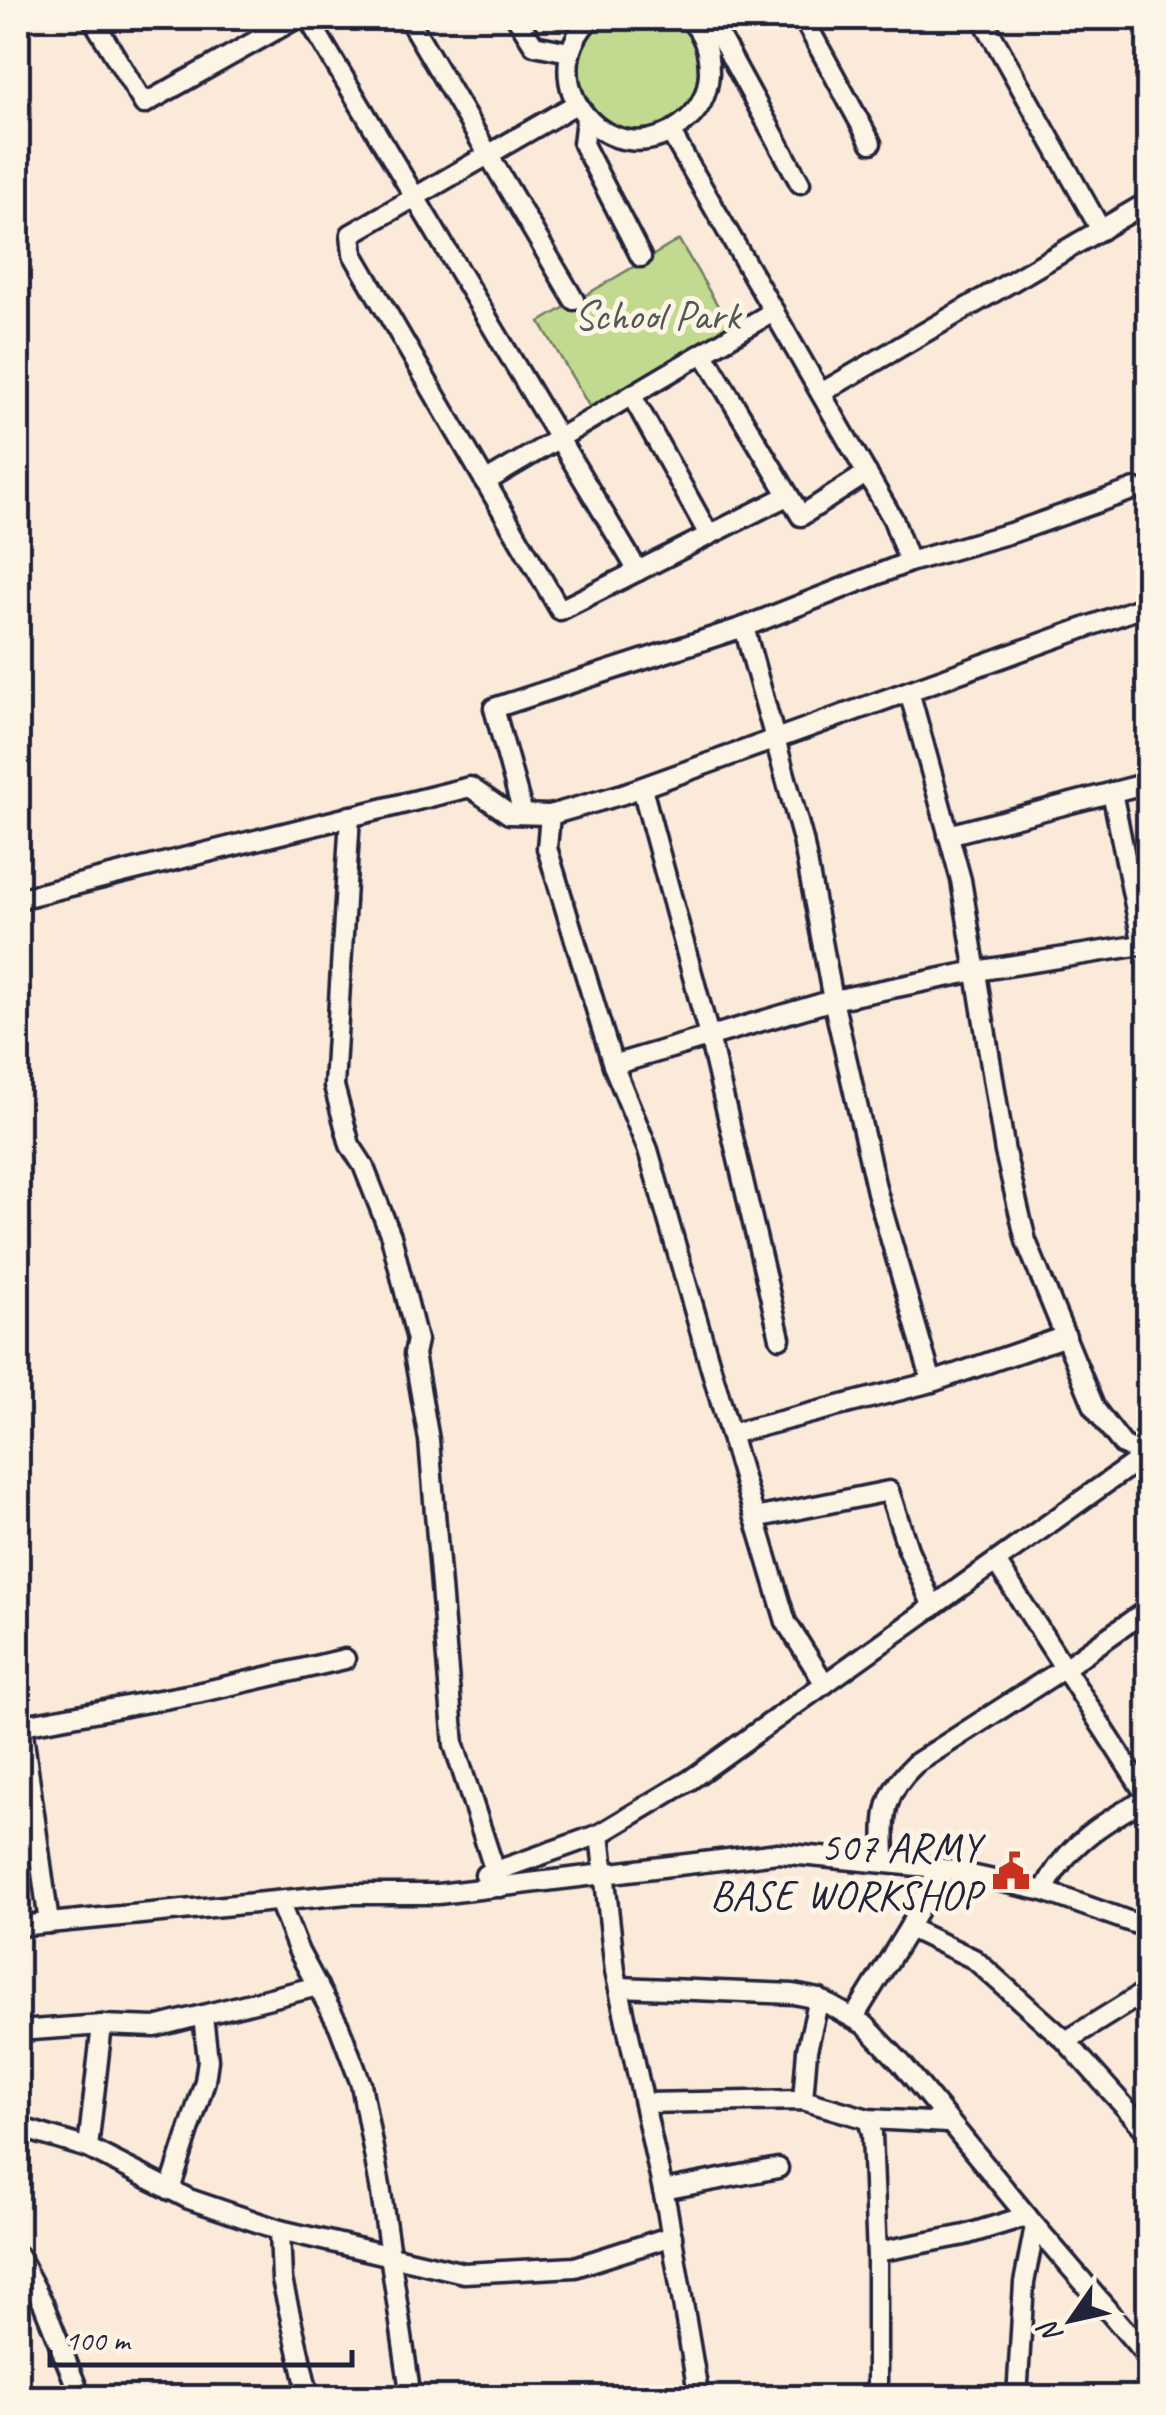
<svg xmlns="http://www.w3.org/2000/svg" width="1166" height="2415" font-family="Caveat,sans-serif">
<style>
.green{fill:#c2da90;stroke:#727e66;stroke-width:2.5}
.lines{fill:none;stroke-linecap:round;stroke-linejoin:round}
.minor-casing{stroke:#22223b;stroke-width:25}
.minor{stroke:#fcf5e5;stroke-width:18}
.labels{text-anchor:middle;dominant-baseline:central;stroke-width:10;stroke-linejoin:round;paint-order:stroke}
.park-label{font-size:42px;fill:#525954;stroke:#fcf5e5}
.poi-label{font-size:42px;fill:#22223b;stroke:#fcf5e5;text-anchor:end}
</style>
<rect width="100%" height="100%" fill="#fbeada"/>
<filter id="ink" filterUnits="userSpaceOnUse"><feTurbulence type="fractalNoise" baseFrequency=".01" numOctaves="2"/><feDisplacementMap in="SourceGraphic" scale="20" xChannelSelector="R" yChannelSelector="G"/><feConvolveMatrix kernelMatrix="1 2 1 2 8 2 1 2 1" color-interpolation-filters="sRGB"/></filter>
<g filter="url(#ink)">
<!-- green -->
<g class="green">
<path d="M613,18C631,18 657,13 674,19C703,29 703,78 690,100C681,116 666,127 648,129C641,130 631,133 625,132C619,131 611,124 605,120C563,92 568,40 613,18Z"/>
<polygon points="679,240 734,333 592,411 540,322"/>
</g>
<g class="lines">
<!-- minor casing -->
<g class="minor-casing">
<g id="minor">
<polyline points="92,18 144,104 297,18"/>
<polyline points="308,18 638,571"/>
<polyline points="408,18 574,300"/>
<polyline points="517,18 534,45 569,52"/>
<path d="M591,18C528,81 609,179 681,125C699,112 708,94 709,73C709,52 704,31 687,18"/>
<polyline points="803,18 871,143"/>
<polyline points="982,18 1101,230"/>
<polyline points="714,26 800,183"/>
<polyline points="576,104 351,234 353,254 560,610 787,496"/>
<polyline points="586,118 583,144 641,257"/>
<polyline points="704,354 801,516 867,473"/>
<polyline points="821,393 1148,202"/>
<polyline points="632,396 709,535"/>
<polyline points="485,482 774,311"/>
<polyline points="909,562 1014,532 1135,489"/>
<polyline points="744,627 803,840 833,1000 877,1192 932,1382"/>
<polyline points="909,691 961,880 1005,1152 1026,1241 1095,1409 1123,1445 1146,1456 1148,1462"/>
<polyline points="642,788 709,1036 780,1338"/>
<polyline points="1112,792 1143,945"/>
<polyline points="523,814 494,708 744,627 909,562 893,519 671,133"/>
<polyline points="550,815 547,848 613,1065 648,1150 730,1434"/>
<polyline points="350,816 334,1086 350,1145 363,1165 391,1236 417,1340 414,1354 429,1440 454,1745 500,1887"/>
<polyline points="948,835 1148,783"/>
<polyline points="18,899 470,787 509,814 550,815 623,794 1148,605"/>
<polyline points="613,1065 833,1000 976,971 1148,944"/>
<polyline points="755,1518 889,1491 908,1549 933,1607"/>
<polyline points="996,1562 1148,1798"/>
<polyline points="825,1684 786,1622 730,1434 932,1382 1066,1336"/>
<polyline points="18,1726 197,1693 345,1659"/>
<polyline points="22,1726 49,1923"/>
<polyline points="600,1834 615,1971 667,2209 699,2398"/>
<path d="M885,1862C884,1817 881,1796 915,1764L1066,1667L1148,1609"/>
<polyline points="485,1875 600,1834 690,1780 1148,1453"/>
<path d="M1044,1891C1064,1846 1106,1820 1148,1798"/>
<polyline points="279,1901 299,1952 339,2026 361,2084 380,2186 411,2398"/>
<polyline points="18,1926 347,1894 438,1894 778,1853 939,1868 1044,1891 1148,1928"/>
<polyline points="909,1928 974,1959 1066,2041 1148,2133"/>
<polyline points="619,1987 793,1994 819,1999 865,2025 902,2064 1035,2226 1148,2357"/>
<polyline points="854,2017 909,1928 939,1868"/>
<polyline points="18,2031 102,2025 155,2027 318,1986"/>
<polyline points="1066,2041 1148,1990"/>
<polyline points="803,2100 807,2050 819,1999"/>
<polyline points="644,2103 803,2100 868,2119 949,2123"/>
<polyline points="868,2119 872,2134 877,2257 877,2398"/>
<polyline points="18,2127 88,2148 189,2199 280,2230 464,2273 575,2267 672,2236"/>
<polyline points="88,2148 102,2025"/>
<polyline points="170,2190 205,2081 208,2060 203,2016"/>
<polyline points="663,2190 778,2168"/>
<polyline points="280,2230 282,2280 309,2398"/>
<polyline points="877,2252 965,2235 1027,2216"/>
<polyline points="18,2256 43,2303 81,2398"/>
<polyline points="1017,2398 1024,2283 1035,2226"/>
</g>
</g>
<!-- minor -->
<use href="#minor" class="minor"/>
</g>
</g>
<!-- icons -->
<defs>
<g id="civic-bare" transform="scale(3)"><path d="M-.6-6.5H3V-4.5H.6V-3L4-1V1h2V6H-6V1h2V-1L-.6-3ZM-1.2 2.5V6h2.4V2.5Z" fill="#c8321e" stroke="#fcf5e5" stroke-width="2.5" paint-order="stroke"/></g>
</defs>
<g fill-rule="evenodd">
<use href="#civic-bare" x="1011" y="1871"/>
</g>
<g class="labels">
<!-- park labels -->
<g class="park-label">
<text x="657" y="315">School Park</text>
</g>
<!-- poi labels -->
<g class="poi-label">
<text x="981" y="1847">507 ARMY<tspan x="981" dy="48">BASE WORKSHOP</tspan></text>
</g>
</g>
<!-- margin -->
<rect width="1166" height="2415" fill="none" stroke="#fcf5e5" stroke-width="60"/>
<rect x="30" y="30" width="1106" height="2355" fill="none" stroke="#22223b" stroke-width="4" filter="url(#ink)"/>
<!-- north arrow -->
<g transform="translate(1071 2320) rotate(236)" stroke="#fcf5e5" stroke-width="8" paint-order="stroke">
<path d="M0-8L18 38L0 25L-18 38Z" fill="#22223b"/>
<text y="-15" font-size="28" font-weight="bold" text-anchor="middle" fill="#22223b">N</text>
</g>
<!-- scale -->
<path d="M50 2350v15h302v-15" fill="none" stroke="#22223b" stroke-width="5"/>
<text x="65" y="2350" font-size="30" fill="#22223b" stroke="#fcf5e5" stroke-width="8" paint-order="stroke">100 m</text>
</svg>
